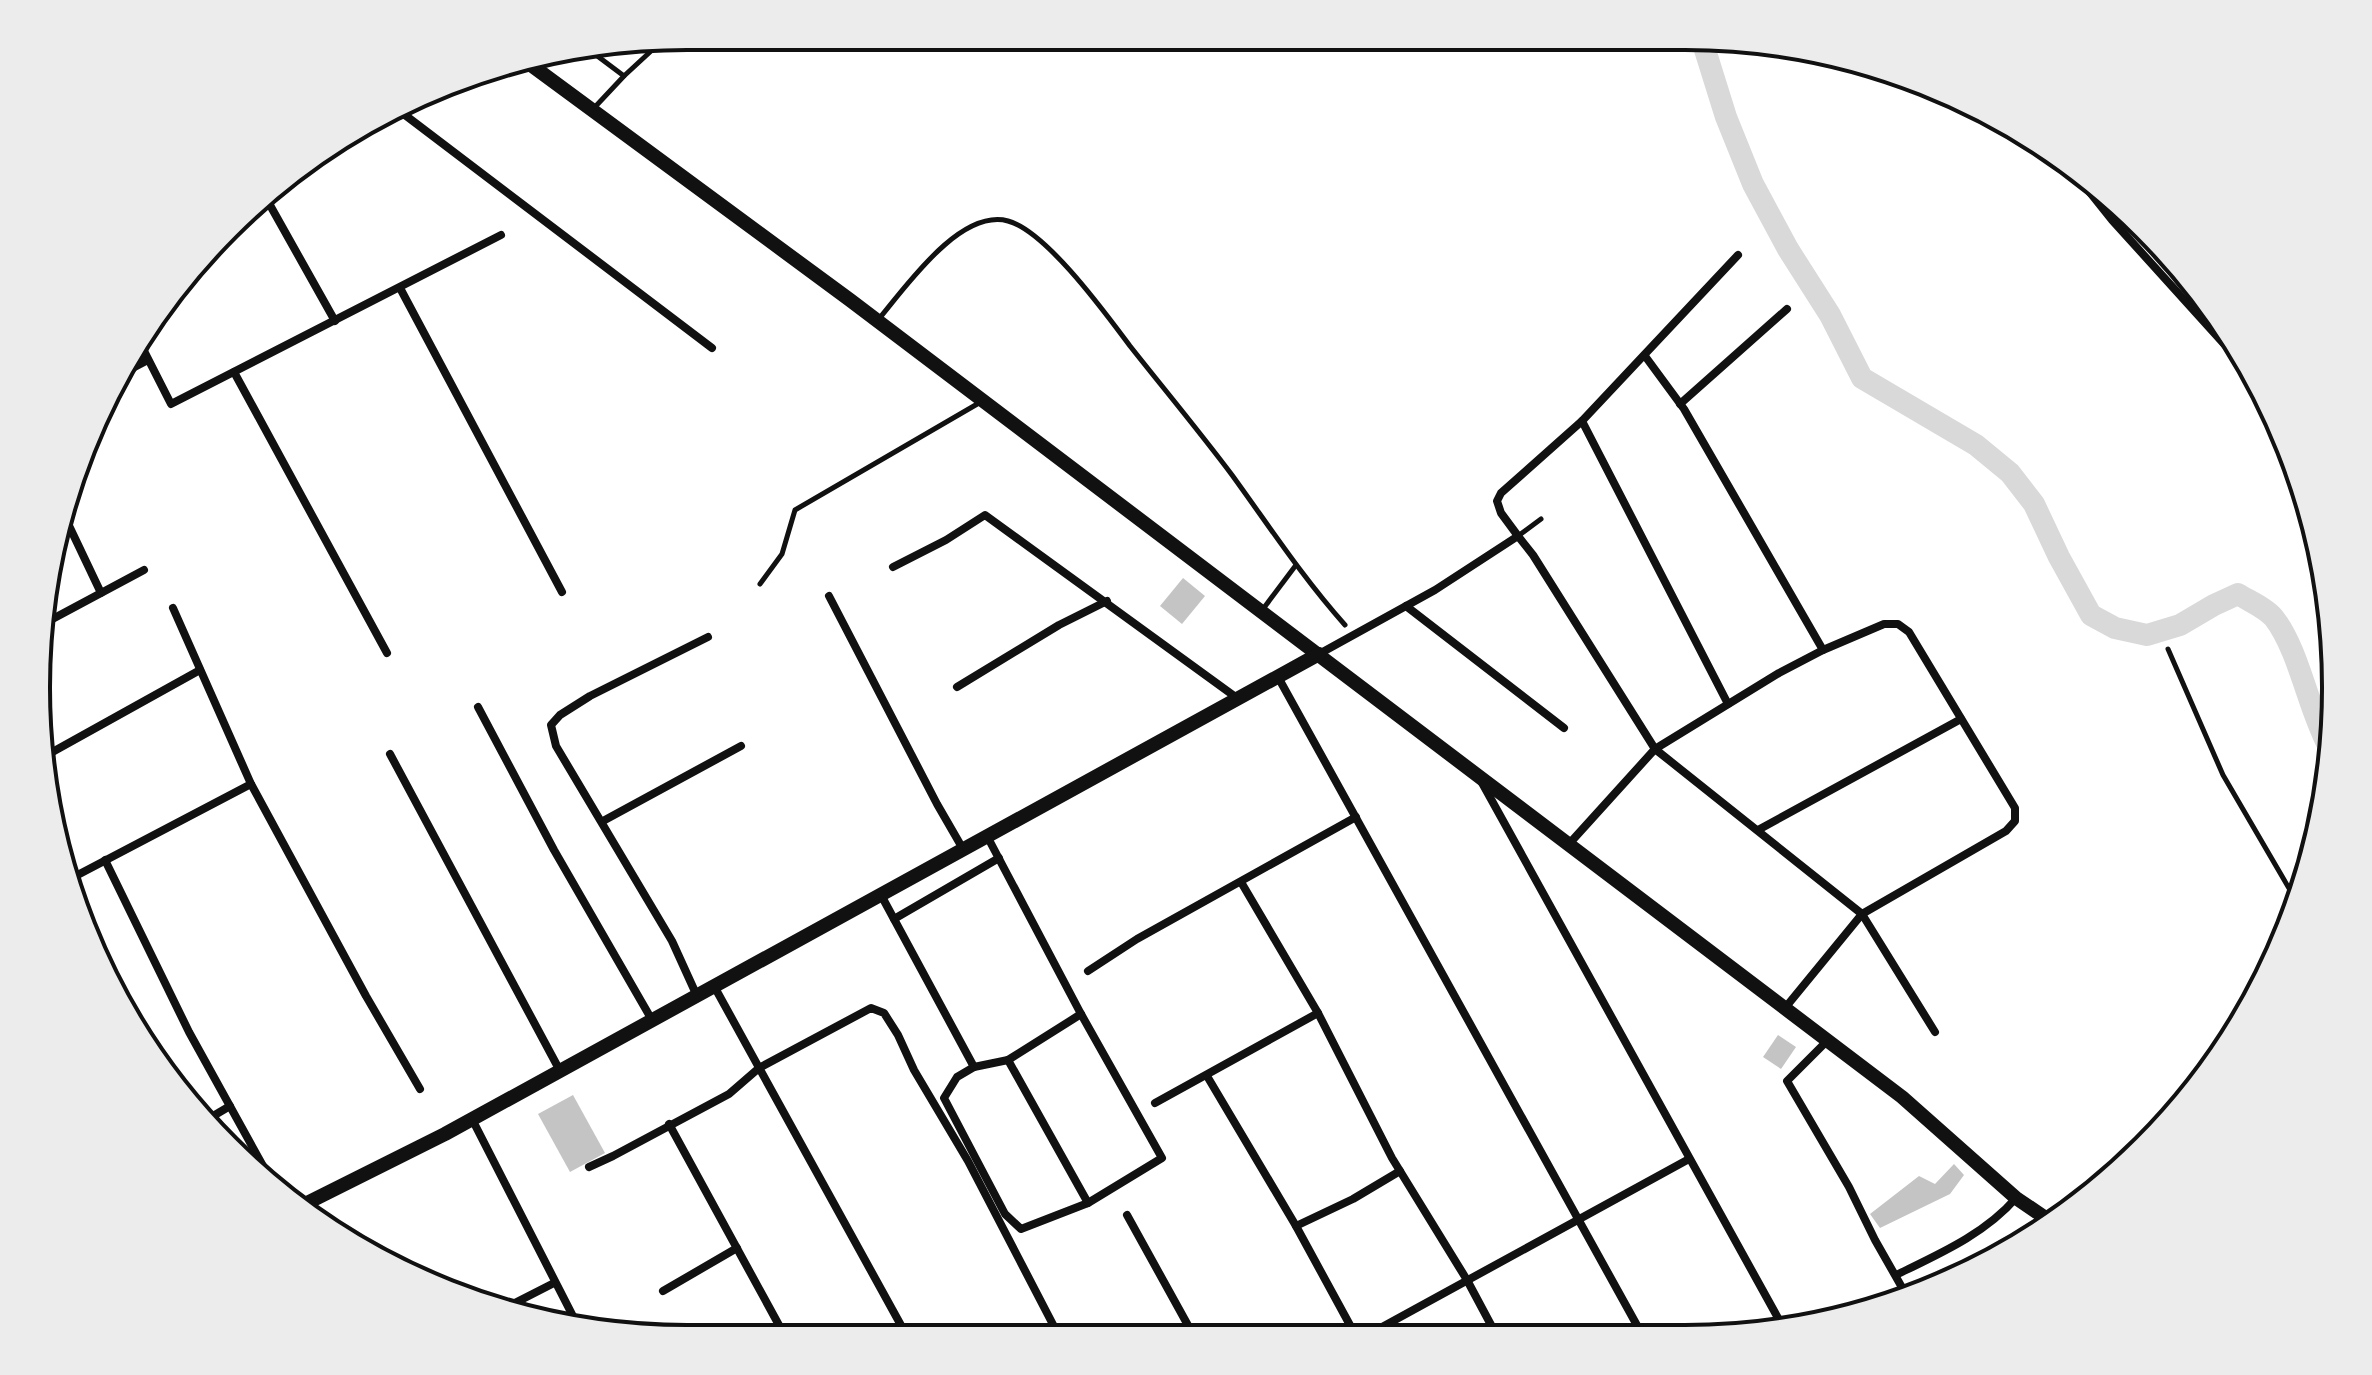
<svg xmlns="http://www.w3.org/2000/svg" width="2372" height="1375" font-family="Raleway,sans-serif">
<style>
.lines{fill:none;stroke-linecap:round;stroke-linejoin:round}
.canal{stroke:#d9d9d9;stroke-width:22}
.building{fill:#c4c4c4}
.service{stroke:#111;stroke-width:5}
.minor{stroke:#111;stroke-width:8}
.tertiary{stroke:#111;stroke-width:14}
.rim{fill:none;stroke:#111;stroke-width:4}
</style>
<rect width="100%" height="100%" fill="#fff"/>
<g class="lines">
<!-- canal -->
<path class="canal" d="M1701,37L1726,117L1753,184L1788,249L1830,315L1862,378L1976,445L2010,473L2034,504L2059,557L2091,615L2115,628L2147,635L2180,625L2214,605L2238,594C2249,601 2266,608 2274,618C2300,652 2308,710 2330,749"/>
</g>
<!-- building -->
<g class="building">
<polygon points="1183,578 1205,596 1182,624 1160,606"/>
<polygon points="1778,1035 1796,1047 1781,1069 1763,1057"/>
<polygon points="573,1095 605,1153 570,1172 538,1114"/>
<polygon points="1954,1164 1964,1175 1950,1194 1880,1228 1870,1214 1919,1176 1935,1184"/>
</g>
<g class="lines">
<!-- service -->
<g class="service">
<polyline points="592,52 624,76 594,108"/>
<polyline points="624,76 663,40"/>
<path d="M878,320C905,288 960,208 1008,221C1046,231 1106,314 1130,346C1164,389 1199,431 1232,475C1269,526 1303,578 1345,625"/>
<polyline points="1518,536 1541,519"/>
<polyline points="760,584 782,554 795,510 979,403"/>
<polyline points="1263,609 1296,565"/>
<polyline points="2168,649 2223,775 2297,902"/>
</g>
<!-- minor -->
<g class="minor">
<polyline points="401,112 712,348"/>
<polyline points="2064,160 2112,220 2254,377"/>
<polyline points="266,198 335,321"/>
<polyline points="400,288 562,592"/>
<polyline points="139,341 171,404 501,235"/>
<polyline points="1645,356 1684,409 1823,650"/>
<polyline points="125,372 148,360"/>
<polyline points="234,372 387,653"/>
<polyline points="1680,404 1787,309"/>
<polyline points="62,511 101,593"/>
<polyline points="1518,536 1501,513 1497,501 1501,493 1582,421"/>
<polyline points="893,567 946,540 985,515 1237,698"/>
<polyline points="829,596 937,804 963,849"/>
<polyline points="1406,606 1564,728"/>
<polyline points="173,608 251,784 366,996 420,1089"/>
<polyline points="45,623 144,570"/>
<polyline points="1319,654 1435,590 1518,536 1533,555 1655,749 1779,673 1823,650 1884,624 1898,624 1909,632 2015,808 2015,821 2006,831 1862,914 1785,1008"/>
<polyline points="1278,677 1644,1338"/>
<polyline points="957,687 1059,625 1107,601"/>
<polyline points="1728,704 1582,421 1738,255"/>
<polyline points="478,707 554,850 652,1020"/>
<polyline points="390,754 559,1069"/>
<polyline points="47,755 200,670"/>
<polyline points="1481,781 1783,1327"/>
<polyline points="603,821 741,746"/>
<polyline points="1758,830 1961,719"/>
<polyline points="1569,844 1655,749 1862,914 1935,1032"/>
<polyline points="105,860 189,1032 268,1175"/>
<polyline points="68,880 251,784"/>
<polyline points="1241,882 1318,1013 1392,1158 1467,1280 1498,1338"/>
<polyline points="881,895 974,1067 957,1077 944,1098 1005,1214 1021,1229 1088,1203 1162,1158 1081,1014 987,836"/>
<polyline points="894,919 999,858"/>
<polyline points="1088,971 1137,939 1356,817"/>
<polyline points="714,986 908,1338"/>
<polyline points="697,996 672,941 556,746 551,725 560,715 590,696 708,637"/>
<polyline points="1081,1014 1008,1060 1088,1203"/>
<polyline points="1828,1040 1787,1081 1849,1187 1875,1240 1908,1298"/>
<polyline points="974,1067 1008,1060"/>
<polyline points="1207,1076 1296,1226 1357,1338"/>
<polyline points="1155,1103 1318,1013"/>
<polyline points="208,1119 230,1106"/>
<polyline points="472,1119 577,1324"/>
<polyline points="669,1124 786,1338"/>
<polyline points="589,1167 613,1156 729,1094 759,1068 871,1008 884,1013 898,1035 914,1070 968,1161 1060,1338"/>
<polyline points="1127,1215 1195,1338"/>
<polyline points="1296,1226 1353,1199 1400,1171"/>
<path d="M1896,1275C1939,1254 1985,1234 2016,1198"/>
<polyline points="663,1291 737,1248"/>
<polyline points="503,1309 554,1283"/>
<polyline points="1362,1338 1689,1159"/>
</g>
<!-- tertiary -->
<g class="tertiary">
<polyline points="527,62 850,300 1902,1097 2016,1198 2050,1221"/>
<polyline points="301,1206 445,1134 1319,654"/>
</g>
</g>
<!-- crop -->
<path d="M0 0H2372V1375H0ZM687 50H1685A637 637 0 0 1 2322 687V688A637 637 0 0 1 1685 1325H687A637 637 0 0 1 50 688V687A637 637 0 0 1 687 50Z" fill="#ececec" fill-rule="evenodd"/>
<path class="rim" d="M687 50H1685A637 637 0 0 1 2322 687V688A637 637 0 0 1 1685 1325H687A637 637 0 0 1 50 688V687A637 637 0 0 1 687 50Z"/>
</svg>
